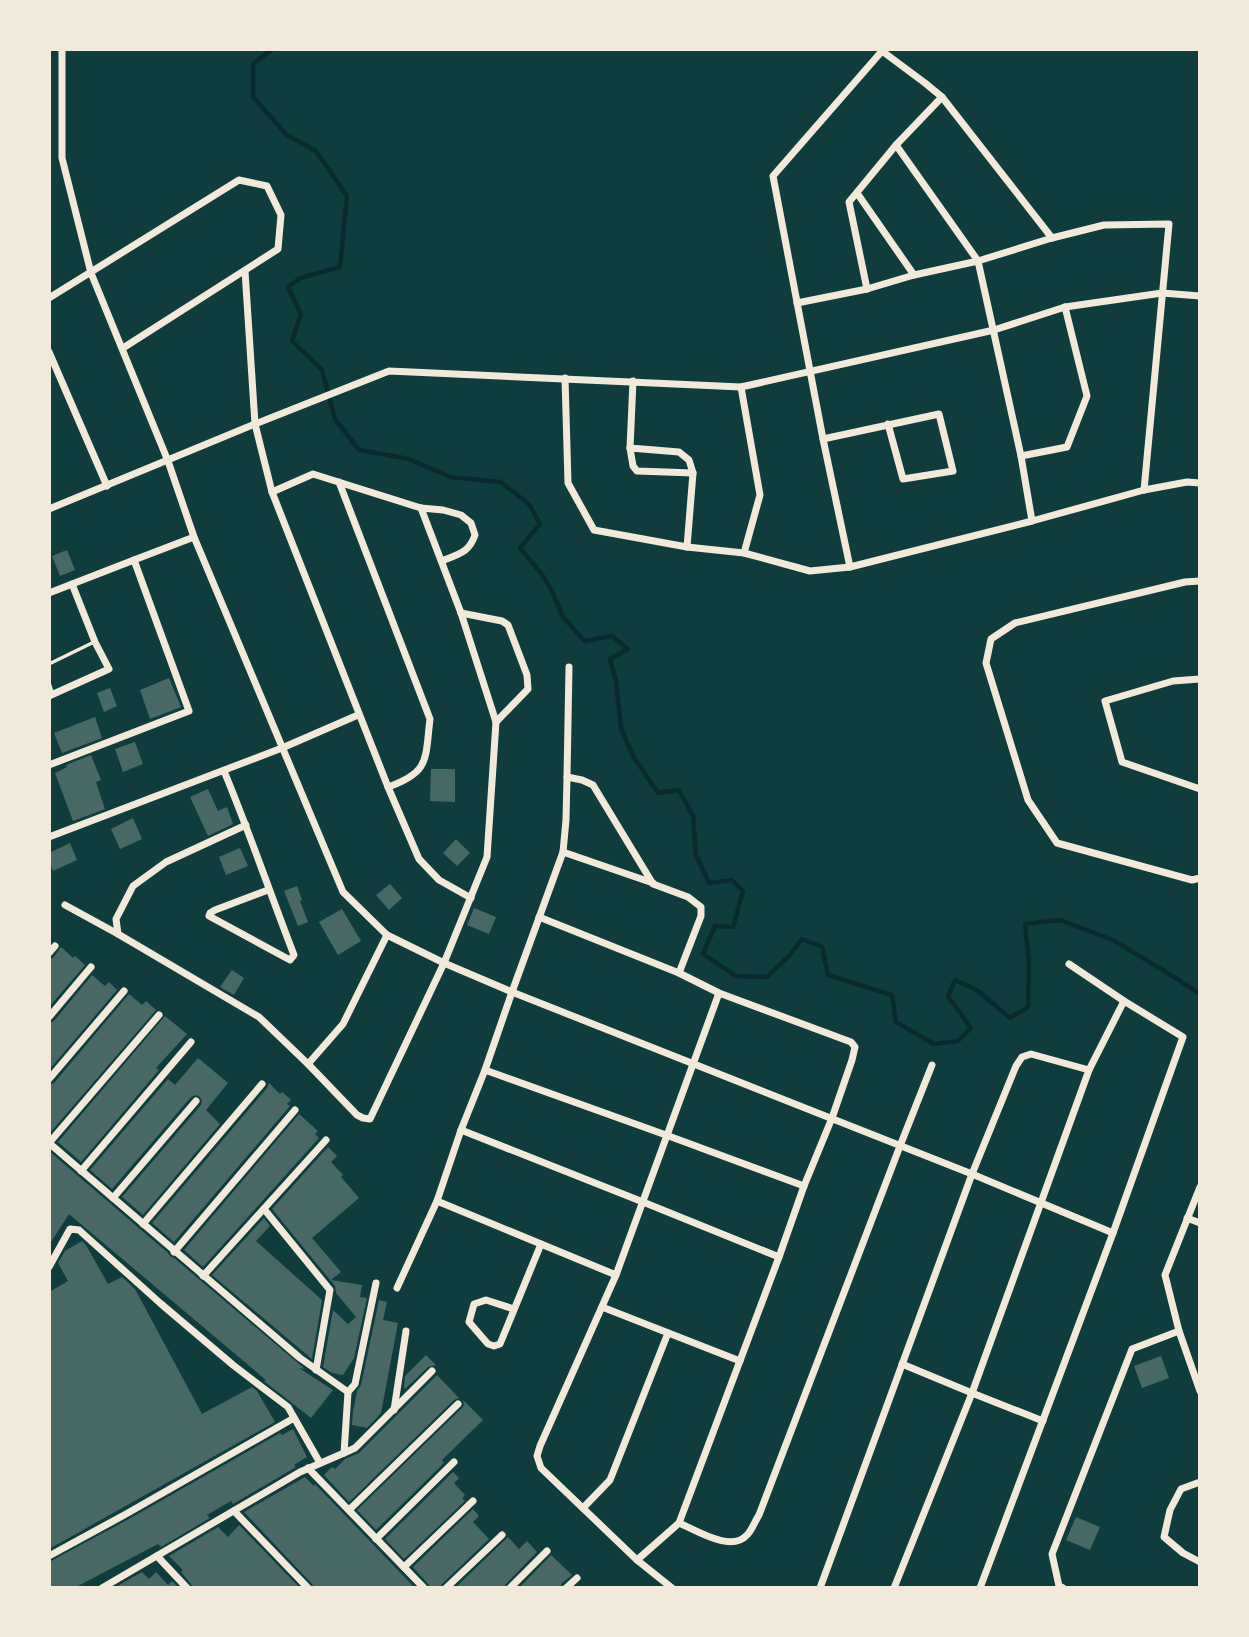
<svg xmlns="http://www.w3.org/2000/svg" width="1249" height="1637" font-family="'Sofia Sans Condensed',sans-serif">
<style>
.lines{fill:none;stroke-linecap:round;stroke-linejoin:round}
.stream{stroke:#0a2a2b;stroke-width:4.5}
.building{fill:#486865}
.service{stroke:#f1e9da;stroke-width:3.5}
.minor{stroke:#f1e9da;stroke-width:7}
</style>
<rect width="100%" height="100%" fill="#0f3d3e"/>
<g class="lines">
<!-- stream -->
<polyline class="stream" points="272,49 253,64 253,97 287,135 316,151 347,196 340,267 300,278 288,287 301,314 292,341 322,370 335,419 359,450 409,459 450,477 501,482 529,504 540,524 520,548 541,573 551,589 563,617 584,641 612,636 628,649 610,659 616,681 621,728 633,756 658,793 679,790 693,816 696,855 709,883 732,880 743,891 733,927 715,926 703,954 736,976 767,977 790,955 802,939 822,947 828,975 892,995 896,1022 934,1044 958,1041 971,1028 948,996 955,980 977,990 1010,1018 1028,1007 1029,962 1025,924 1060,920 1113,940 1171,975 1200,994"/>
</g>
<!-- building -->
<g class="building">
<polygon points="67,550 75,570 60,576 52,556"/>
<polygon points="169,678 181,707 150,719 140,690"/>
<polygon points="110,688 117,706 104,712 97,693"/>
<polygon points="95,717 102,738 62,753 54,733"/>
<polygon points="135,742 143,764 123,772 115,749"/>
<polygon points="91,755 101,780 96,782 105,809 73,821 55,773 67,767 66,765"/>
<polygon points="431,769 455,769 455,802 430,801"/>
<polygon points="208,789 218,811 227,807 233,824 208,836 190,797"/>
<polygon points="133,818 142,839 120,849 111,829"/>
<polygon points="456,839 470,853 457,866 443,853"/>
<polygon points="70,843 77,860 53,871 49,862 49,853"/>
<polygon points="240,848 248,866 226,875 219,857"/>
<polygon points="390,884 402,898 389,910 376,895"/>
<polygon points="297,886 302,900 300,901 308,922 298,926 284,891"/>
<polygon points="474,908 496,917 489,934 467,925"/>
<polygon points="342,909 361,941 338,955 319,922"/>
<polygon points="61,947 73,958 75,956 85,965 49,1007 49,960 54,957"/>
<polygon points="232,970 244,978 234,995 220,987"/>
<polygon points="92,975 105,986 109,982 117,990 49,1070 49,1023 54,1021"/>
<polygon points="129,994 142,1005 146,1001 156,1010 49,1134 49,1085 54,1083"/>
<polygon points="165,1016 187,1034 156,1068 159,1070 81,1162 58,1142"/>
<polygon points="198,1058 228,1083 206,1110 220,1124 143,1215 122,1197 201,1105 202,1101 200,1097 196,1095 191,1097 112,1189 90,1170 168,1079 175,1085"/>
<polygon points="269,1083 280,1094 282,1092 291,1100 287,1104 290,1106 174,1242 152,1223 267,1088"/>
<polygon points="299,1114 318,1131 315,1134 319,1138 203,1267 184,1250"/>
<polygon points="328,1147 337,1156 331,1162 343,1175 341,1177 359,1198 312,1238 341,1272 331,1280 362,1285 360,1297 367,1298 354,1358 343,1375 332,1373 323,1367 333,1310 348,1324 356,1317 336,1293 335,1286 272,1209"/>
<polygon points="49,1151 168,1253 171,1257 174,1258 305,1369 299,1368 333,1390 311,1418 264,1381 266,1380 69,1214 49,1245"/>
<polygon points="264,1218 270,1226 256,1241 322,1300 312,1359 212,1275"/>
<polygon points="82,1241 86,1245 108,1284 122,1277 135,1289 202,1414 252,1387 257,1391 275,1422 49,1549 49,1292 68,1281 58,1263 65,1251"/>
<polygon points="379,1300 387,1302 383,1320 398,1323 381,1413 367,1428 352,1425 353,1412 357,1391 361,1385"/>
<polygon points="426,1355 436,1365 428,1367 405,1389 404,1388 405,1376"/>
<polygon points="1161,1356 1169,1378 1142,1388 1134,1366"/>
<polygon points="437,1375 459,1398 454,1400 349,1502 324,1475 332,1467 335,1469 345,1459 359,1453"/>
<polygon points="463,1400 483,1420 442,1460 444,1463 376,1530 357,1510 462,1408 464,1405"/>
<polygon points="293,1429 307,1457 294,1465 296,1467 233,1504 231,1501 207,1515 210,1518 161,1547 158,1544 74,1588 49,1588 49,1562 129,1519 280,1433 282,1435"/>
<polygon points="453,1472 459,1478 454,1483 465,1495 462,1498 465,1501 404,1559 385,1539"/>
<polygon points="305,1477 314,1486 315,1484 415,1588 314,1588 312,1584 244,1512"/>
<polygon points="473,1509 479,1516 473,1522 489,1539 442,1584 440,1588 430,1588 428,1584 413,1567"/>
<polygon points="1076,1517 1100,1527 1090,1550 1066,1540"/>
<polygon points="239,1525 300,1588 193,1588 191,1584 181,1572 183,1570 169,1556 218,1527 228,1537"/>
<polygon points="508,1537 519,1549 527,1541 537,1552 506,1584 504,1588 455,1588"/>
<polygon points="551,1555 572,1575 562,1583 560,1588 519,1588"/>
<polygon points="142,1572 149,1579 156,1572 168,1585 172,1581 179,1588 114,1588"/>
</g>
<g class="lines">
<!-- service -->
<g class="service">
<polyline points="49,664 94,642"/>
<polyline points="49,683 52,692"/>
</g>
<!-- minor -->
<g class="minor">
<polyline points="62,49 62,158 91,273 168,461 194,537 343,892 387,935 444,963 512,992 972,1174 1113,1233"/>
<polyline points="896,145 978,261 1021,456 1032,521"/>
<polyline points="857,193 914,275"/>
<path d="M245,271L255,424L272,492L388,787C430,772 425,760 430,719L339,482"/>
<polyline points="867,289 849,202 896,145 942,97"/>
<polyline points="49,298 239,180 267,186 281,215 278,249 123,348"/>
<polyline points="797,303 867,289 914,275 978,261 1052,238 1104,225 1169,224 1144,490"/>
<polyline points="49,352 107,486"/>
<polyline points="565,378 568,483 594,530 687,547 744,553 810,571 850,567 1032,521 1144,490 1187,482 1200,483"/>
<polyline points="633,381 630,448 679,452 689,460 693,473 687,547"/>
<polyline points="741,387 760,495 744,553"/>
<polyline points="823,439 939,414 953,471 903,479 888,424"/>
<polyline points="630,448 633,466 637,471 693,473"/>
<polyline points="1021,456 1067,447 1087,396 1065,307"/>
<path d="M272,492L313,474L421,508L443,510L461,515L471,523L475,535C469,553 458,554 442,561"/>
<polyline points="49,509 255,424 389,371 741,387 994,330 1065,307 1162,293 1200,296"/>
<polyline points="134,560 194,537"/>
<polyline points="850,567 823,439 773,176 882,51 925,83 942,97 1052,238"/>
<polyline points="1200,581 1185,582 1015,623 991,639 986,663 1028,800 1057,843 1192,880 1200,878"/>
<polyline points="49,593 134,560 189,711 49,765"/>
<polyline points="461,613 502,621 508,625 527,675 528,689 496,722"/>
<polyline points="1200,679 1173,681 1105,701 1122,762 1200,789"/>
<polyline points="49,696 109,669 95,642 72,584"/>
<path d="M224,771C249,831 270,893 294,955L290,960L209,916L210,913L215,910L268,890"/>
<polyline points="567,777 569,667"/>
<polyline points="388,787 419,859 439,880 471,898"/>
<polyline points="246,825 166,862 133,886 116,919 118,934 259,1017 308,1064 357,1115 363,1118 370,1119 444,963 487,857 496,722 461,613 421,508"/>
<polyline points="49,837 282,748 358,715"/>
<polyline points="563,852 653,883"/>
<polyline points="65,905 118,934"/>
<polyline points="539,917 679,973"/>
<polyline points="49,953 55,946"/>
<polyline points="49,1017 91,967"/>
<polyline points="308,1064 343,1024 387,935"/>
<polyline points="485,1070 666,1135 804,1186"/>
<polyline points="49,1079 124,991"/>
<polyline points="461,1130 643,1202 779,1257"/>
<polyline points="81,1171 191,1042"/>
<polyline points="1200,1187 1165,1275 1179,1331 1200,1391"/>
<polyline points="113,1198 196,1101"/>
<polyline points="264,1209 330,1290 316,1370"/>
<polyline points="1187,1218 1200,1223"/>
<polyline points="143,1224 262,1084"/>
<polyline points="174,1252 295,1110"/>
<polyline points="49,1267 70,1229 79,1230 160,1303 233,1365 288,1407 320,1463"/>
<polyline points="616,1275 437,1201 461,1130 485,1070 512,992 563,852 566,820 567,777 582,780 593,785 653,884 688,897 701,907 701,916 679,973 719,993 851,1042 855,1047 852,1060 832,1118 804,1186 779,1257 679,1523 637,1560"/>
<polyline points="203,1276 326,1140"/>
<polyline points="397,1288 437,1201"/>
<polyline points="602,1307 740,1361"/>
<polyline points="514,1309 486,1300 474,1304 469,1322 488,1344 494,1346 500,1344 541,1244"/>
<polyline points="902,1364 972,1393 1043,1421"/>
<polyline points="348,1392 355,1384 376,1283"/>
<polyline points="394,1410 406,1331"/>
<polyline points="344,1453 355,1448 432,1371"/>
<polyline points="308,1468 424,1588"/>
<polyline points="1200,1482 1181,1489 1170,1510 1164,1537 1183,1553 1200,1562"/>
<polyline points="583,1508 610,1480 668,1333"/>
<polyline points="349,1510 458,1404"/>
<polyline points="234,1511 308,1588"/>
<path d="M679,1523C696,1530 731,1553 747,1535C752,1530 755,1521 759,1515L900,1146L932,1065"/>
<polyline points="376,1539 454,1462"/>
<polyline points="49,1556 126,1514 294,1418"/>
<polyline points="157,1556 187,1588"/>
<polyline points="404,1567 473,1501"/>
<polyline points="102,1588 300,1472 344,1453 348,1392 300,1358 49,1143 159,1015"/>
<polyline points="446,1588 502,1535"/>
<polyline points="510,1588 547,1551"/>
<polyline points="566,1588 577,1578"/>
<polyline points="672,1588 637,1560 541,1468 537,1456 540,1446 616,1275 719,993"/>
<polyline points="820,1588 972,1174 1016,1066 1022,1057 1031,1054 1089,1070"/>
<polyline points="894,1588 972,1393 1089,1070 1124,1001"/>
<polyline points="980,1588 1113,1233 1183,1037 1124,1001 1069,964"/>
<polyline points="1063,1588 1059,1586 1052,1554 1132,1349 1179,1331"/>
</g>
</g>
<!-- border -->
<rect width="1249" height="1637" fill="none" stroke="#f1e9da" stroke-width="102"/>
</svg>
